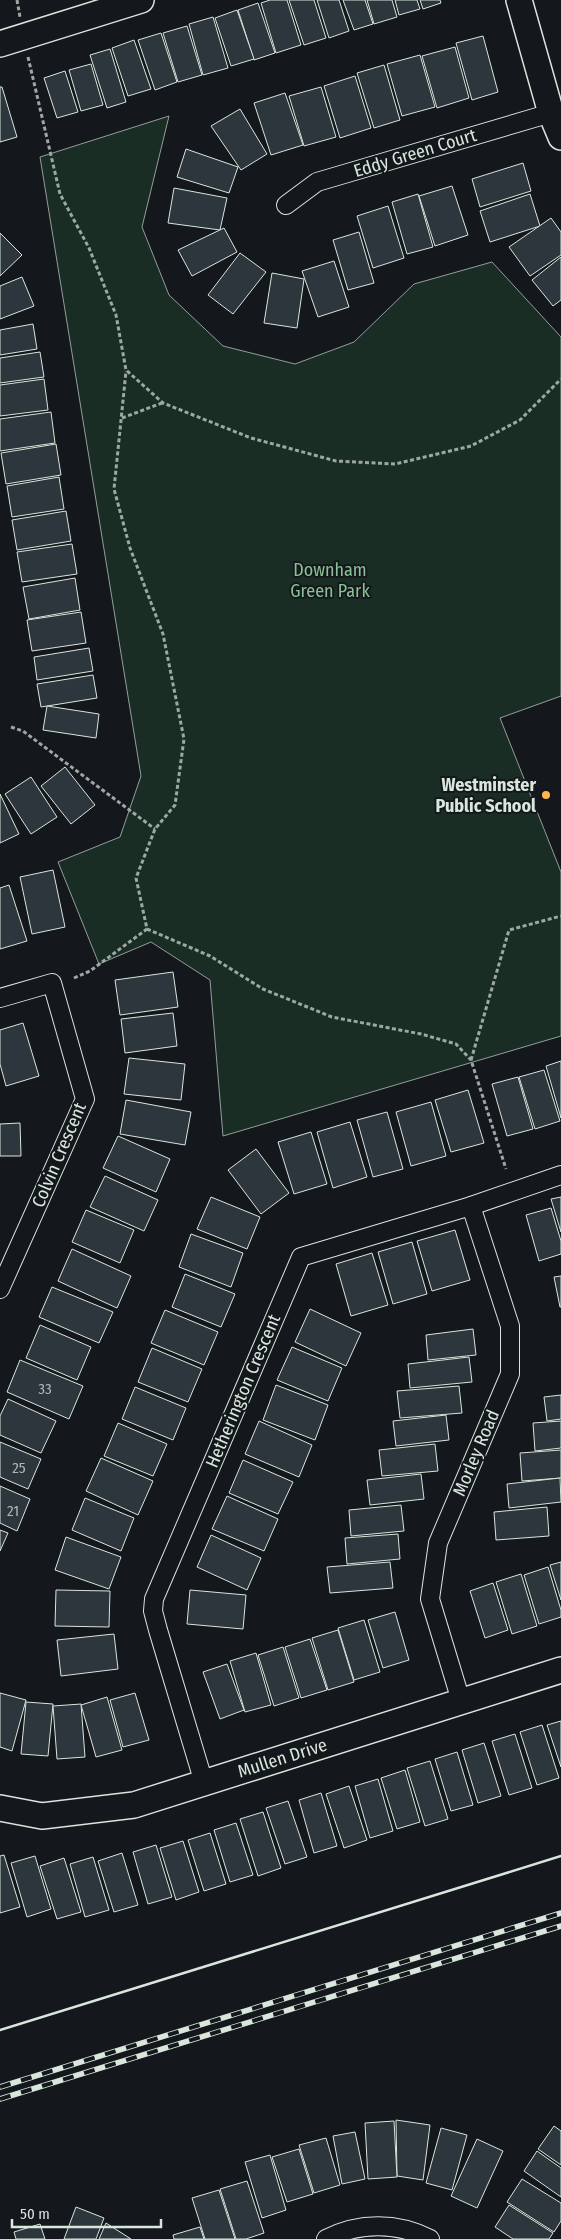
<svg xmlns="http://www.w3.org/2000/svg" width="561" height="2239" font-family="'Fira Sans Condensed',sans-serif">
<style>
.green{fill:#1a2d24;stroke:#939e99}
.building{fill:#2c363c;stroke:#d8e6dc}
.lines{fill:none;stroke-linecap:round;stroke-linejoin:round}
.street-casing{stroke:#d8e6dc;stroke-width:20}
.secondary-casing{stroke:#d8e6dc;stroke-width:28}
.path{stroke:#9da8a2;stroke-width:3;stroke-dasharray:4 2.5;stroke-linecap:butt}
.street{stroke:#14181c;stroke-width:18}
.secondary{stroke:#14181c;stroke-width:25}
.rail-casing{stroke:#d8e6dc;stroke-width:5.5}
.rail{stroke:#14181c;stroke-width:4;stroke-dasharray:11;stroke-linecap:butt}
.wall{stroke:#d8e6dc;stroke-width:2.5}
.poi-dot{fill:#ffb74d;stroke:#14181c;stroke-width:2}
.labels{text-anchor:middle;dominant-baseline:central;stroke-width:4;stroke-linejoin:round;paint-order:stroke}
.number-label{font-size:15px;fill:#adbab4}
.street-label{font-size:18px;fill:#d8e6dc;stroke:#14181c}
.park-label{font-size:18px;fill:#8ac095;stroke:#14181c}
.poi-label{font-size:18px;font-weight:bold;fill:#d8e6dc;stroke:#14181c;text-anchor:end}
</style>
<rect width="100%" height="100%" fill="#14181c"/>
<!-- green -->
<polygon class="green" points="169,116 142,227 169,295 223,346 295,364 354,342 414,284 492,262 561,337 561,696 500,718 561,872 561,1036 223,1136 210,980 151,942 99,964 58,862 120,837 141,776 40,157"/>
<!-- building -->
<g class="building">
<polygon points="270,0 287,0 301,45 276,53 261,3"/>
<polygon points="289,0 314,0 326,38 304,45"/>
<polygon points="317,0 339,0 349,31 329,38"/>
<polygon points="343,0 365,0 373,24 354,30"/>
<polygon points="367,0 392,0 397,17 374,24"/>
<polygon points="395,0 417,0 420,9 399,15"/>
<polygon points="420,0 440,0 441,3 423,9"/>
<polygon points="258,3 275,53 254,60 238,10"/>
<polygon points="237,10 254,59 231,66 215,18"/>
<polygon points="213,17 228,68 203,75 189,24"/>
<polygon points="187,26 202,75 178,82 163,33"/>
<polygon points="161,33 177,82 155,90 138,40"/>
<polygon points="483,36 498,92 472,100 456,43"/>
<polygon points="134,40 151,89 128,96 112,48"/>
<polygon points="455,47 469,98 437,108 422,56"/>
<polygon points="110,49 126,102 107,108 90,55"/>
<polygon points="420,55 435,107 402,116 387,64"/>
<polygon points="91,64 103,105 81,111 69,70"/>
<polygon points="384,65 400,120 374,128 357,73"/>
<polygon points="65,71 78,112 57,118 44,78"/>
<polygon points="355,76 371,128 340,138 324,86"/>
<polygon points="0,87 2,87 17,137 0,142"/>
<polygon points="321,87 336,137 304,146 289,96"/>
<polygon points="285,93 303,145 271,155 254,103"/>
<polygon points="240,109 267,154 241,170 211,126"/>
<polygon points="186,149 238,167 229,193 177,177"/>
<polygon points="523,163 531,191 480,207 472,179"/>
<polygon points="452,186 468,235 435,246 419,196"/>
<polygon points="174,188 227,198 220,230 168,223"/>
<polygon points="418,194 433,247 407,254 392,202"/>
<polygon points="530,194 540,226 490,242 480,211"/>
<polygon points="388,206 404,258 373,268 357,216"/>
<polygon points="551,218 561,232 561,255 530,276 509,247"/>
<polygon points="224,228 237,252 192,276 178,250"/>
<polygon points="359,232 374,283 348,290 333,240"/>
<polygon points="0,233 22,255 0,276"/>
<polygon points="240,253 266,272 233,314 208,295"/>
<polygon points="561,257 561,300 553,306 532,280"/>
<polygon points="334,261 349,307 318,317 302,271"/>
<polygon points="272,273 304,279 297,328 264,323"/>
<polygon points="22,277 34,306 0,319 0,286"/>
<polygon points="33,324 37,349 0,355 0,330"/>
<polygon points="40,352 44,377 0,383 0,358"/>
<polygon points="44,379 48,410 0,416 0,385"/>
<polygon points="51,412 55,443 0,451 0,419"/>
<polygon points="56,444 61,475 6,484 1,453"/>
<polygon points="59,477 64,509 12,517 7,486"/>
<polygon points="66,511 71,541 17,550 12,520"/>
<polygon points="72,544 77,574 22,582 17,552"/>
<polygon points="75,578 80,610 29,619 23,587"/>
<polygon points="81,612 86,643 32,651 27,620"/>
<polygon points="89,648 93,671 37,680 34,657"/>
<polygon points="93,675 97,698 41,707 37,684"/>
<polygon points="47,706 99,714 96,738 43,730"/>
<polygon points="65,767 95,805 71,824 41,786"/>
<polygon points="31,777 57,817 31,834 5,794"/>
<polygon points="0,794 19,834 0,843"/>
<polygon points="53,870 65,927 32,934 20,877"/>
<polygon points="9,885 27,941 0,949 0,888"/>
<polygon points="173,972 178,1007 120,1015 115,980"/>
<polygon points="173,1013 177,1046 125,1053 121,1019"/>
<polygon points="23,1023 39,1076 6,1086 0,1064 0,1030"/>
<polygon points="129,1058 185,1064 181,1100 124,1094"/>
<polygon points="561,1061 561,1118 546,1066"/>
<polygon points="544,1070 560,1121 535,1129 519,1077"/>
<polygon points="518,1077 533,1129 507,1136 492,1084"/>
<polygon points="468,1090 484,1143 451,1152 435,1100"/>
<polygon points="126,1100 191,1112 185,1145 120,1134"/>
<polygon points="431,1102 446,1156 411,1166 396,1112"/>
<polygon points="387,1112 403,1169 373,1177 357,1120"/>
<polygon points="350,1122 367,1177 333,1188 317,1132"/>
<polygon points="20,1123 21,1156 0,1156 0,1124"/>
<polygon points="311,1132 327,1184 294,1194 278,1142"/>
<polygon points="118,1136 170,1159 156,1192 103,1168"/>
<polygon points="256,1149 289,1193 261,1214 228,1170"/>
<polygon points="105,1176 158,1200 144,1231 90,1207"/>
<polygon points="211,1197 260,1217 247,1249 197,1229"/>
<polygon points="561,1197 561,1232 551,1199"/>
<polygon points="551,1208 561,1241 561,1254 539,1261 526,1215"/>
<polygon points="86,1210 134,1230 120,1263 72,1242"/>
<polygon points="455,1230 470,1280 432,1291 417,1241"/>
<polygon points="191,1234 243,1253 231,1287 179,1267"/>
<polygon points="412,1242 427,1294 393,1304 378,1252"/>
<polygon points="72,1249 131,1276 117,1308 58,1281"/>
<polygon points="372,1253 388,1305 351,1316 336,1264"/>
<polygon points="185,1274 235,1294 221,1327 172,1307"/>
<polygon points="561,1276 561,1307 560,1307 554,1277"/>
<polygon points="52,1287 113,1312 99,1343 39,1317"/>
<polygon points="310,1309 361,1333 346,1366 295,1342"/>
<polygon points="165,1310 218,1332 204,1365 151,1343"/>
<polygon points="40,1325 91,1347 77,1380 26,1358"/>
<polygon points="473,1329 476,1355 428,1360 426,1335"/>
<polygon points="292,1347 342,1368 328,1401 277,1380"/>
<polygon points="152,1348 202,1369 188,1402 138,1382"/>
<polygon points="469,1357 472,1382 410,1388 408,1364"/>
<polygon points="20,1360 83,1386 69,1419 7,1392"/>
<polygon points="276,1385 328,1405 315,1440 263,1420"/>
<polygon points="459,1386 462,1413 400,1418 397,1391"/>
<polygon points="135,1387 186,1408 173,1440 122,1419"/>
<polygon points="561,1395 561,1419 547,1421 544,1397"/>
<polygon points="8,1399 56,1421 41,1453 0,1435 0,1416"/>
<polygon points="446,1415 449,1440 396,1446 393,1421"/>
<polygon points="259,1421 312,1445 299,1477 245,1454"/>
<polygon points="561,1421 561,1448 535,1451 533,1423"/>
<polygon points="118,1423 167,1444 153,1476 104,1456"/>
<polygon points="0,1442 41,1459 28,1489 0,1477"/>
<polygon points="435,1444 438,1471 382,1476 379,1450"/>
<polygon points="561,1450 561,1478 522,1481 520,1453"/>
<polygon points="101,1458 153,1481 138,1515 86,1491"/>
<polygon points="243,1460 293,1482 278,1514 229,1493"/>
<polygon points="421,1474 424,1499 370,1505 367,1480"/>
<polygon points="560,1478 561,1502 509,1508 507,1484"/>
<polygon points="0,1486 30,1499 17,1531 0,1523"/>
<polygon points="227,1496 278,1519 264,1551 212,1529"/>
<polygon points="85,1498 134,1518 121,1551 72,1530"/>
<polygon points="401,1505 404,1531 351,1536 349,1510"/>
<polygon points="547,1507 549,1536 496,1540 494,1512"/>
<polygon points="0,1530 8,1533 0,1551"/>
<polygon points="398,1534 400,1559 347,1564 345,1538"/>
<polygon points="211,1535 261,1558 247,1590 197,1567"/>
<polygon points="66,1537 121,1557 109,1589 55,1570"/>
<polygon points="390,1562 393,1588 330,1593 327,1567"/>
<polygon points="561,1562 561,1600 550,1565"/>
<polygon points="548,1567 561,1610 561,1617 539,1624 524,1575"/>
<polygon points="521,1574 537,1626 512,1634 496,1582"/>
<polygon points="493,1583 508,1630 485,1638 470,1591"/>
<polygon points="56,1590 110,1591 109,1627 55,1626"/>
<polygon points="190,1590 246,1595 243,1629 187,1624"/>
<polygon points="395,1612 409,1660 383,1668 368,1620"/>
<polygon points="364,1620 380,1672 354,1680 338,1628"/>
<polygon points="338,1630 354,1682 328,1690 312,1638"/>
<polygon points="114,1634 118,1669 61,1676 57,1640"/>
<polygon points="310,1639 327,1690 301,1698 285,1647"/>
<polygon points="283,1647 299,1698 274,1706 258,1655"/>
<polygon points="256,1653 271,1705 245,1712 230,1661"/>
<polygon points="227,1664 244,1710 220,1719 203,1672"/>
<polygon points="0,1693 26,1700 12,1751 0,1747"/>
<polygon points="135,1693 149,1740 123,1747 110,1700"/>
<polygon points="107,1697 122,1750 96,1757 81,1705"/>
<polygon points="26,1702 53,1704 48,1756 21,1754"/>
<polygon points="81,1704 85,1757 57,1759 53,1706"/>
<polygon points="561,1721 561,1767 547,1725"/>
<polygon points="542,1725 559,1778 537,1785 520,1732"/>
<polygon points="515,1734 532,1788 509,1795 492,1741"/>
<polygon points="484,1743 501,1796 478,1803 462,1750"/>
<polygon points="457,1752 473,1805 451,1811 435,1759"/>
<polygon points="430,1761 448,1819 425,1826 407,1768"/>
<polygon points="405,1770 420,1822 397,1829 381,1778"/>
<polygon points="378,1779 393,1831 370,1838 355,1786"/>
<polygon points="349,1786 367,1840 344,1848 326,1794"/>
<polygon points="321,1793 337,1846 314,1853 299,1800"/>
<polygon points="288,1801 307,1857 285,1864 266,1808"/>
<polygon points="263,1812 281,1868 258,1876 240,1819"/>
<polygon points="236,1823 253,1875 230,1882 214,1830"/>
<polygon points="210,1833 226,1884 204,1891 188,1840"/>
<polygon points="183,1841 199,1892 176,1900 160,1848"/>
<polygon points="156,1845 172,1897 148,1904 133,1852"/>
<polygon points="122,1853 138,1905 114,1912 98,1861"/>
<polygon points="4,1855 20,1907 0,1913 0,1856"/>
<polygon points="35,1856 51,1909 27,1917 11,1863"/>
<polygon points="93,1857 109,1910 85,1917 70,1864"/>
<polygon points="64,1858 81,1912 57,1919 40,1866"/>
<polygon points="396,2120 430,2125 423,2180 397,2176"/>
<polygon points="394,2121 397,2177 368,2179 365,2123"/>
<polygon points="554,2126 561,2131 561,2165 538,2149"/>
<polygon points="441,2128 467,2135 452,2190 426,2183"/>
<polygon points="355,2132 365,2179 342,2184 333,2136"/>
<polygon points="326,2138 340,2185 314,2193 299,2145"/>
<polygon points="477,2139 503,2151 477,2208 451,2196"/>
<polygon points="299,2149 313,2194 287,2202 272,2157"/>
<polygon points="537,2151 561,2168 561,2197 524,2171"/>
<polygon points="270,2155 286,2210 262,2218 245,2162"/>
<polygon points="522,2179 561,2203 561,2221 554,2232 507,2202"/>
<polygon points="247,2181 264,2233 246,2239 236,2239 220,2189"/>
<polygon points="219,2190 235,2239 205,2239 192,2198"/>
<polygon points="509,2205 553,2233 549,2239 513,2239 495,2227"/>
<polygon points="76,2207 104,2218 96,2239 64,2239"/>
<polygon points="106,2223 131,2239 99,2239"/>
<polygon points="40,2224 45,2239 16,2239 14,2232"/>
<polygon points="200,2227 204,2239 174,2239 173,2235"/>
</g>
<g class="lines">
<!-- street casing -->
<g class="street-casing">
<g id="street">
<polyline points="286,205 317,182 551,113"/>
<polyline points="0,998 52,983 85,1099 0,1289"/>
<polyline points="461,1701 430,1599 438,1543 510,1374 510,1326 471,1206"/>
<polyline points="204,1783 158,1630 153,1611 154,1599 301,1257 471,1206 561,1175"/>
<path d="M326,2239C359,2222 397,2222 430,2239"/>
</g>
</g>
<!-- secondary casing -->
<g class="secondary-casing">
<g id="secondary">
<polyline points="519,0 551,113 561,137"/>
<polyline points="0,44 141,0"/>
<path id="s1" d="M0,1808L42,1816L134,1805L561,1670"/>
</g>
</g>
<!-- path -->
<g class="path">
<polyline points="17,0 20,17"/>
<polyline points="28,57 60,194 89,248 116,315 126,370 163,403 251,438 336,461 395,464 471,446 520,420 561,379"/>
<polyline points="122,418 162,403"/>
<polyline points="11,727 23,731 155,829"/>
<polyline points="147,929 210,956 263,989 332,1017 421,1034 456,1044 471,1060 506,1169"/>
<polyline points="74,978 90,971 147,929 136,878 155,829 175,805 184,739 163,634 130,548 114,489 126,371"/>
<polyline points="471,1060 509,930 561,916"/>
</g>
<!-- street -->
<use href="#street" class="street"/>
<!-- secondary -->
<use href="#secondary" class="secondary"/>
<!-- rail casing -->
<g class="rail-casing">
<g id="rail">
<polyline points="0,2087 561,1913"/>
<polyline points="0,2099 561,1926"/>
</g>
</g>
<!-- rail -->
<use href="#rail" class="rail"/>
<!-- wall -->
<polyline class="wall" points="0,2030 561,1856"/>
</g>
<!-- markers -->
<circle class="poi-dot" cx="546" cy="795" r="5"/>
<g class="labels">
<!-- number labels -->
<g class="number-label">
<text x="45" y="1389">33</text>
<text x="19" y="1468">25</text>
<text x="13" y="1511">21</text>
</g>
<!-- street labels -->
<g class="street-label">
<text transform="translate(415 153) rotate(-17)">Eddy Green Court</text>
<text transform="translate(59 1155) rotate(-67)">Colvin Crescent</text>
<text transform="translate(243 1391) rotate(-67)">Hetherington Crescent</text>
<text transform="translate(476 1453) rotate(-67)">Morley Road</text>
<text stroke="none"><textPath href="#s1" startOffset="291">Mullen Drive</textPath></text>
</g>
<!-- park labels -->
<g class="park-label">
<text x="330" y="570">Downham<tspan x="330" dy="21">Green Park</tspan></text>
</g>
<!-- poi labels -->
<g class="poi-label">
<text x="536" y="785">Westminster<tspan x="536" dy="21">Public School</tspan></text>
</g>
</g>
<!-- scale -->
<path d="M12 2219v8h149v-8" fill="none" stroke="#d8e6dc" stroke-width="2.5"/>
<text x="20" y="2219" font-size="15" fill="#d8e6dc" stroke="#14181c" stroke-width="4" paint-order="stroke">50 m</text>
</svg>
